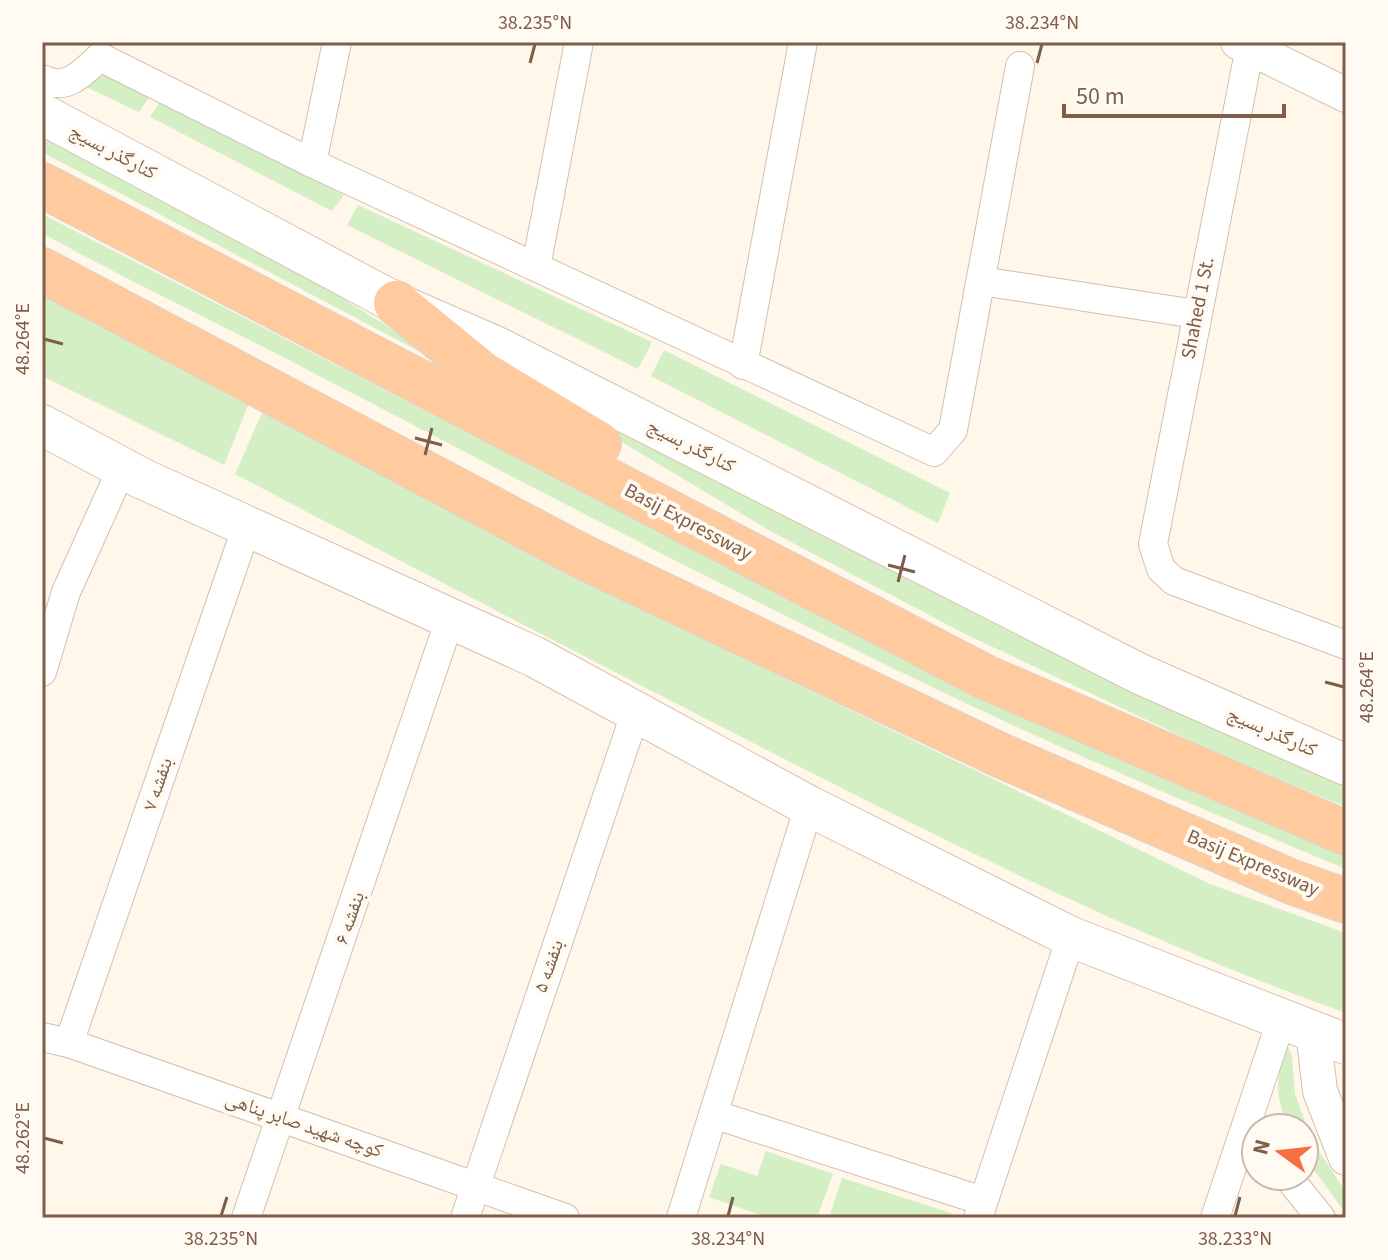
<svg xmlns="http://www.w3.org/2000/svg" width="1388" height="1260" font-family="'Source Sans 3','Noto Naskh Arabic',sans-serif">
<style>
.green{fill:#d5efc5}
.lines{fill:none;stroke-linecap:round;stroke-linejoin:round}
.minor-casing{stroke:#d3bfad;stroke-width:30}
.tertiary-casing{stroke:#d3bfad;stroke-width:36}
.secondary-casing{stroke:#d9c1ac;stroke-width:42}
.trunk-casing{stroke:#ddd5d0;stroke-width:46}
.minor{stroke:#fff;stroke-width:28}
.tertiary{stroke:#fff;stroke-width:34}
.secondary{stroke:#fff;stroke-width:40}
.trunk{stroke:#ffca9e;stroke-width:44}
.ticks{fill:none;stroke:#7e5d49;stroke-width:3}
.labels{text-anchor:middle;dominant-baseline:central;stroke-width:8;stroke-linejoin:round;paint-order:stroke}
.street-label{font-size:20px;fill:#7e5d49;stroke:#fffaf2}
.neatline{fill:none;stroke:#7e5d49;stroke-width:3}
.ticks-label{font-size:20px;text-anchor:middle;fill:#7e5d49}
</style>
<rect width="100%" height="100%" fill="#fff7ea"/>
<!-- green -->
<g class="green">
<polygon points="104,72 151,95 139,112 86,87"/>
<polygon points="162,98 344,195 332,211 150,117"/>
<polygon points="42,125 249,240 475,381 42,152"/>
<polygon points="358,205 652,342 638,369 347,225"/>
<path d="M42,214L940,675L1158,776L1346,855V869C1207,811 1068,753 932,687C728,590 528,485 327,380C233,330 135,285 42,233Z"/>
<polygon points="42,287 251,398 224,465 42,376"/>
<polygon points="468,350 1173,709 1255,747 1346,783 1346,807 1204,747 965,634 772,532"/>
<polygon points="664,350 950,493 938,523 651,376"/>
<path d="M264,408L747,660L1210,884L1346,933V1013C1141,940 947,842 753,743C580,654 407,565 235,474Z"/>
<path d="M1287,1045L1292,1057L1295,1094L1312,1141L1346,1192V1214L1304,1156V1128H1290C1273,1093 1276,1081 1287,1045Z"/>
<polygon points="766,1151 833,1174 817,1218 769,1218 709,1197 721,1164 757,1176"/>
<polygon points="842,1178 951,1213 950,1218 829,1218"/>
</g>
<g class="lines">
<!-- minor casing -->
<g class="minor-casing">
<g id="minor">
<polyline points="1251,42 1153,544 1161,569 1174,581 1346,645"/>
<polyline points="100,57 312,163 934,452 953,430 1020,66"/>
<path d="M42,79C67,92 82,73 100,57"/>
<polyline points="312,163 337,42"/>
<polyline points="536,267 579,42"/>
<polyline points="981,281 1196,314"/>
<polyline points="743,365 803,42"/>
<polyline points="42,672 66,592 122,468"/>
<polyline points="42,1037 69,1043 565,1218"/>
<polyline points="69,1043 247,526"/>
<polyline points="713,1114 983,1201"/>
<polyline points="1287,1176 1321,1218"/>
<polyline points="246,1218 451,616"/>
<polyline points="465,1218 635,714"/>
<polyline points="681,1218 809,806"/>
<polyline points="978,1218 1071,937"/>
<polyline points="1215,1218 1281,1021"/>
</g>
</g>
<!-- tertiary casing -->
<g class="tertiary-casing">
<g id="tertiary">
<polyline points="1238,42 1346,95"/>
<polyline points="1313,1031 1320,1091 1346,1158"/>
</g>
</g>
<!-- secondary casing -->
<g class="secondary-casing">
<g id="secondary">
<polyline points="42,114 396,303 497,347 1140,674 1346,765"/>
<polyline points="42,425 143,479 535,657 809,806 1071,937 1346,1044"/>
</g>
</g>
<!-- trunk casing -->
<g class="trunk-casing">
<g id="trunk">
<polyline points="42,185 985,677 1346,833"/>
<polyline points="42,270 583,557 1002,756 1292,882 1346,901"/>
<polyline points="396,303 483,374 599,444"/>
</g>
</g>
<!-- minor -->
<use href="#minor" class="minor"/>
<!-- tertiary -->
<use href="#tertiary" class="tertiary"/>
<!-- secondary -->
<use href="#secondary" class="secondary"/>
<!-- trunk -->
<use href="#trunk" class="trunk"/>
</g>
<!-- ticks -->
<path class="ticks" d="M530,63L535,44M1037,63L1042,44M44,339L63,344M415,438L442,445M425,455L432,428M888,565L915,572M898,582L905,555M1325,682L1344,687M44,1138L63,1143M221,1216L227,1197M728,1216L733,1197M1235,1216L1240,1197"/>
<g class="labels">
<!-- street labels -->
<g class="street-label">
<text transform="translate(113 152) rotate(28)">کنارگذر بسیج</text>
<text transform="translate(1198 308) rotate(-79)">Shahed 1 St.</text>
<text transform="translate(691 446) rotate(27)">کنارگذر بسیج</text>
<text transform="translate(688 522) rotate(28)">Basij Expressway</text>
<text transform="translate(1272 732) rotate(24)">کنارگذر بسیج</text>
<text transform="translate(158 784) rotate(-71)">بنفشه ۷</text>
<text transform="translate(1253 863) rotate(23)">Basij Expressway</text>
<text transform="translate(350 918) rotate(-71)">بنفشه ۶</text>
<text transform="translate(549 966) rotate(-71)">بنفشه ۵</text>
<text transform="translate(304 1125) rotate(19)">کوچه شهید صابر پناهی</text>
</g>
</g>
<!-- border -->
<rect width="1388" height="1260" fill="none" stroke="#fffaf2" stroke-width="88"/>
<!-- north arrow -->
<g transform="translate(1280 1152) rotate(285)"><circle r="38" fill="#fffaf2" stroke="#cbbbae" stroke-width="2"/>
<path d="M0-6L14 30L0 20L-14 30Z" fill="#f56f43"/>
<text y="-12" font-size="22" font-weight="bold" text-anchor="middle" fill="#7e5d49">N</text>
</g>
<!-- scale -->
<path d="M1064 104v12h220v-12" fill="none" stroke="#7e5d49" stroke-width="4"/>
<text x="1076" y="104" font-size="24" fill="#7e5d49" stroke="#fffaf2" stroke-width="6" paint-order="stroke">50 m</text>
<rect x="44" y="44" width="1300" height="1172" class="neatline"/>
<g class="ticks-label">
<text x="535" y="29">38.235°N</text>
<text x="1042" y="29">38.234°N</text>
<text transform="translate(22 339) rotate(-90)" y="7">48.264°E</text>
<text transform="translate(1366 687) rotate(-90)" y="7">48.264°E</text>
<text transform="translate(22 1138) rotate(-90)" y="7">48.262°E</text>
<text x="221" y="1245">38.235°N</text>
<text x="728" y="1245">38.234°N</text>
<text x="1235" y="1245">38.233°N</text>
</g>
</svg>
